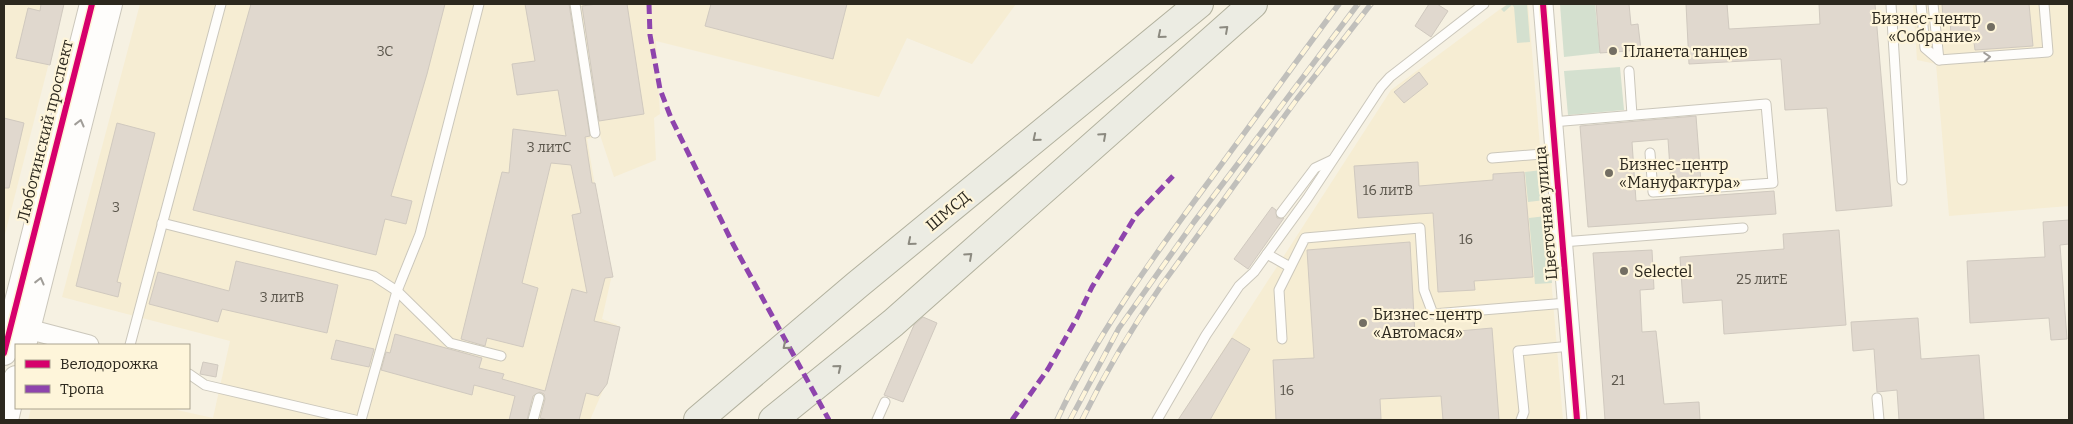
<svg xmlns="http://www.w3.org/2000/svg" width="2073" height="424" font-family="Bitter,serif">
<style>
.built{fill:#f6edd3}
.green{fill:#d4e0cf}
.building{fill:#e0d8ce;stroke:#d0c9bf}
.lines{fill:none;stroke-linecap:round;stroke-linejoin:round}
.service-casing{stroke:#cbc7bb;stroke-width:11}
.minor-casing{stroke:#cbc7bb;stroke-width:21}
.tertiary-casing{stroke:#cbc7bb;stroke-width:26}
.primary-casing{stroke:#b2b19e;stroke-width:30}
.service{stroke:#fefdfb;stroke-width:9}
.minor{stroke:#fefdfb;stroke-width:19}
.tertiary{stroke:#fefdfb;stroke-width:24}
.primary{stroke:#ecece3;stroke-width:28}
.rail-casing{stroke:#c0bfbb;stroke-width:5.5}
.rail{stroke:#fef5da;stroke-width:4;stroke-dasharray:11;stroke-linecap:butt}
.quiet{stroke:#8e44ad;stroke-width:5;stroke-dasharray:10 5;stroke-linecap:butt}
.cycleway-casing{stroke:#fef5da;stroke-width:9}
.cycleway{stroke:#d6006c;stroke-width:6}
.oneway{stroke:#8c8a80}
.oneway2{stroke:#a09d98}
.poi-dot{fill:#736e63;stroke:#fef5da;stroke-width:2}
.labels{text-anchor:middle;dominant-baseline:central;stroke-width:4.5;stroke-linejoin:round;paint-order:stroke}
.number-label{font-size:14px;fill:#5b564c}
.poi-label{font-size:16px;fill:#2c281e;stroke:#fef5da;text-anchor:start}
.street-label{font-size:16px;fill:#2c281e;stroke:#fef5da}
</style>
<rect width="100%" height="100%" fill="#f6f1e2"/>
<!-- built -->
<g class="built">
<polygon points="4,4 64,4 4,238"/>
<polygon points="140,4 1016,4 972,64 907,38 879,97 656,41 660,114 654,118 656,160 614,177 600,135 587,139 611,279 602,319 617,325 604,388 590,420 28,420 31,408 168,408 213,418 230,341 62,297"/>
<polygon points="1507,4 1528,4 1563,420 1178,420 1391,90"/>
<polygon points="1913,4 2069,4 2069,206 1949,216 1936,64 1917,60"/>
</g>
<!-- green -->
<g class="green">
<polygon points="1508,4 1527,4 1530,42 1517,43 1514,7 1512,5 1504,12 1501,9"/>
<polygon points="1560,4 1595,4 1600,53 1564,57"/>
<polygon points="1620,67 1624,110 1568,115 1564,71"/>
<polygon points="1542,170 1545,200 1528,202 1525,172"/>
<polygon points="1546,216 1552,283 1535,284 1529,218"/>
</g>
<!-- building -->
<g class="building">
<polygon points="41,4 64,4 50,65 16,58 28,8 40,11"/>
<polygon points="251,4 445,4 427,74 391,196 412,201 406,224 385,219 376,255 193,210"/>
<polygon points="525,4 569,4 590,136 585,137 592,183 595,183 613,277 605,278 594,321 620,327 607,384 598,396 586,393 579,420 548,420 540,418 545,399 544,394 540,392 533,396 527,420 509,420 515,396 474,385 472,395 381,370 386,352 390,353 395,334 482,358 479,368 504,374 502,379 545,391 572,289 587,293 572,215 581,213 571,165 551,163 522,283 538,288 523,347 487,338 485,346 461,339 502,172 509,173 513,129 566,136 558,90 517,95 512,64 535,61"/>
<polygon points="597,4 627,4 644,114 599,121 582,6"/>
<polygon points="711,4 847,4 833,59 705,26"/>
<polygon points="1429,4 1437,4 1448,11 1431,37 1415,26"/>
<polygon points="1596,4 1629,4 1631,25 1638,24 1641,50 1600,53"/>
<polygon points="1686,4 1727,4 1729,29 1820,24 1819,4 1875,4 1892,206 1836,211 1827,108 1785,110 1781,59 1689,64"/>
<polygon points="1942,4 2029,4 2033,46 1975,50 1973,35 1951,36 1950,18 1943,19"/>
<polygon points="1419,72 1428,84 1404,103 1394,92"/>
<polygon points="1696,116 1701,182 1671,184 1668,139 1632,142 1636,201 1774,191 1776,214 1588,227 1580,126"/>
<polygon points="4,118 24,123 9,188 4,188"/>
<polygon points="117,123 155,133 117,282 121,283 118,297 76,286"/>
<polygon points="1418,162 1419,186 1493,180 1493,174 1524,172 1533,277 1474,281 1475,290 1438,292 1433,213 1358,218 1354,166"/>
<polygon points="1272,207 1276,210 1277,218 1284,218 1248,269 1234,259"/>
<polygon points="2069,220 2069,244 2060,245 2067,339 2051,340 2049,318 1970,323 1967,261 2045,257 2043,222"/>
<polygon points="1839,230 1846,325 1724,334 1722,300 1683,303 1680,257 1784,249 1783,234"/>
<polygon points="1410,242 1415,335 1492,328 1499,420 1443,420 1441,396 1380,399 1381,419 1276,420 1273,360 1314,358 1307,250"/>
<polygon points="1652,250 1654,289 1640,290 1642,332 1656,331 1664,404 1699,402 1700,420 1605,420 1593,253"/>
<polygon points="236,261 338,285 327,333 222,309 218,322 149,304 158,272 229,291"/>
<polygon points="923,317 937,323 903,402 884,395 914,325"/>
<polygon points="1918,318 1921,359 1979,355 1984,419 1899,420 1897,390 1877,392 1874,349 1853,351 1851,322"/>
<polygon points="1232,338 1250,349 1210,420 1178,420"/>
<polygon points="336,340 374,349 369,367 331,359"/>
<polygon points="203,362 218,365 216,377 200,374"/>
</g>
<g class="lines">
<!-- service casing -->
<g class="service-casing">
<g id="service">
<polyline points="575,4 595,133"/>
<polyline points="1891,4 1902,180"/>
<polyline points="1921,4 1925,48 1939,60 2048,52 2044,4"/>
<polyline points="1933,4 1939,60"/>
<polyline points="1629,71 1632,115"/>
<polyline points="1552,122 1766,104 1773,183 1653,192 1650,153"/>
<polyline points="1492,158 1554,153"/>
<polyline points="1281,213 1315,168 1332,160"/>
<polyline points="162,223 374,276 397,291 450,343 501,356"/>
<polyline points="1562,242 1743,228"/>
<polyline points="1267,254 1290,267"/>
<polyline points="1282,339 1279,290 1305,238 1420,228 1424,290 1433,314 1567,303"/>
<polyline points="130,345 221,4"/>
<polyline points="189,374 205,385 355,420"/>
<polyline points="1877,398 1879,420"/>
<polyline points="361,420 397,291 420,234 479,4"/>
<polyline points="533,420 539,398"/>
<polyline points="877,420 885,402"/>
<polyline points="1157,420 1206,335 1239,286 1254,272 1307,199 1381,87 1390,77 1484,4"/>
<polyline points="1521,420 1524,412 1518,351 1571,346"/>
</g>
</g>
<!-- minor casing -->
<g class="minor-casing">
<g id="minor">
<polyline points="1543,4 1577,420"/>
<polyline points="17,336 28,329 89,345"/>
</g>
</g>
<!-- tertiary casing -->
<g class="tertiary-casing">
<g id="tertiary">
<polyline points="24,345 110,4"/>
<polyline points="4,353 92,4"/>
<polyline points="6,420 16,378"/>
</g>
</g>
<!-- primary casing -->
<g class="primary-casing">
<g id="primary">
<polyline points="698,420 857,285 1199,4"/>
<polyline points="773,420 893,323 1253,4"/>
</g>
</g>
<!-- service -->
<use href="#service" class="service"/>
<!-- minor -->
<use href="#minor" class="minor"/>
<!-- tertiary -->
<use href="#tertiary" class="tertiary"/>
<!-- primary -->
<use href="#primary" class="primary"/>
<!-- rail casing -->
<g class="rail-casing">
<g id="rail">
<path d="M1057,420C1096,335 1151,260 1207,184C1251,124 1295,63 1339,4"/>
<polyline points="1070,420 1119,328 1194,222 1358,4"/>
<path d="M1082,420C1105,373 1131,329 1161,286L1297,99L1371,4"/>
</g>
</g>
<!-- rail -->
<use href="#rail" class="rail"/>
<!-- quiet -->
<g class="quiet">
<polyline points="649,4 650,35 660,89 671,118 733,244 829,420"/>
<polyline points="1012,420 1048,369 1077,318 1092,287 1136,215 1173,176"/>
</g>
<!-- cycleway casing -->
<g class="cycleway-casing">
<g id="cycleway">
<polyline points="1543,4 1577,420"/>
<polyline points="4,353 92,4"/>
</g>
</g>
<!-- cycleway -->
<use href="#cycleway" class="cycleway"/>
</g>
<!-- one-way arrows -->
<defs><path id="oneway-chevron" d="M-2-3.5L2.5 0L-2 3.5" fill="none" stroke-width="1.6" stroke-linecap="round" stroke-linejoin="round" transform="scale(1.25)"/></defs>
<g class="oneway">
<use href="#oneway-chevron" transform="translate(1225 29) rotate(-42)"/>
<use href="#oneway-chevron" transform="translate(1161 35) rotate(140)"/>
<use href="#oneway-chevron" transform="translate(1103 136) rotate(-42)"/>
<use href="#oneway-chevron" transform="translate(1036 138) rotate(140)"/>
<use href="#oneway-chevron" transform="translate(911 242) rotate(140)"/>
<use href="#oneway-chevron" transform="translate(969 256) rotate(-42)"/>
<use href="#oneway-chevron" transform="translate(786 346) rotate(140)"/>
<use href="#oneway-chevron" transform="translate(838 368) rotate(-39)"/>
</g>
<g class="oneway2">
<use href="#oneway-chevron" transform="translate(1987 57) rotate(-4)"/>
<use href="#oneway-chevron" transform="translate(80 123) rotate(-76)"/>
<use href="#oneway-chevron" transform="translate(40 281) rotate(-76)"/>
</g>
<!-- markers -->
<g class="poi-dot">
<circle cx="1991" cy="27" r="5"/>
<circle cx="1613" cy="51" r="5"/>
<circle cx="1609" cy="173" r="5"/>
<circle cx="1624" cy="271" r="5"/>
<circle cx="1363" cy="323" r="5"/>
</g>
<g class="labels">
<!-- number labels -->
<g class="number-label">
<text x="385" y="51">3С</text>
<text x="549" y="147">3 литС</text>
<text x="1388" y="190">16 литВ</text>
<text x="116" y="207">3</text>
<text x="1466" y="239">16</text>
<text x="1762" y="279">25 литЕ</text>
<text x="282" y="297">3 литВ</text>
<text x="1618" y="380">21</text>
<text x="1287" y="390">16</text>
</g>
<!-- poi labels -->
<g class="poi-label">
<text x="1981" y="18" text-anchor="end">Бизнес-центр<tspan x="1981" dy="18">«Собрание»</tspan></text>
<text x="1623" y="51">Планета танцев</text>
<text x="1619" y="164">Бизнес-центр<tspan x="1619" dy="18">«Мануфактура»</tspan></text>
<text x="1634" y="271">Selectel</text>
<text x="1373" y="314">Бизнес-центр<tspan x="1373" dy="18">«Автомася»</tspan></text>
</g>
<!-- street labels -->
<g class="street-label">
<text transform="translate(45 131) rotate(-76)">Люботинский проспект</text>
<text transform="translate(948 211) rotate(-40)">ШМСД</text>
<text transform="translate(1546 213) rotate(-95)">Цветочная улица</text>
</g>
</g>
<!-- border -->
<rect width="2073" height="424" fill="none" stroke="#2c281e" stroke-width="10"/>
<!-- legend -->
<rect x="15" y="344" width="175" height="65" fill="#fef5da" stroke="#aaa38f"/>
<rect x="25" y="360" width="25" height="8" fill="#d6006c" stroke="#aaa38f"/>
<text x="60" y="369" font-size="15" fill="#2c281e">Велодорожка</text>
<rect x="25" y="385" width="25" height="8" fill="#8e44ad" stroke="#aaa38f"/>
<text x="60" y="394" font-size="15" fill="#2c281e">Тропа</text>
</svg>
